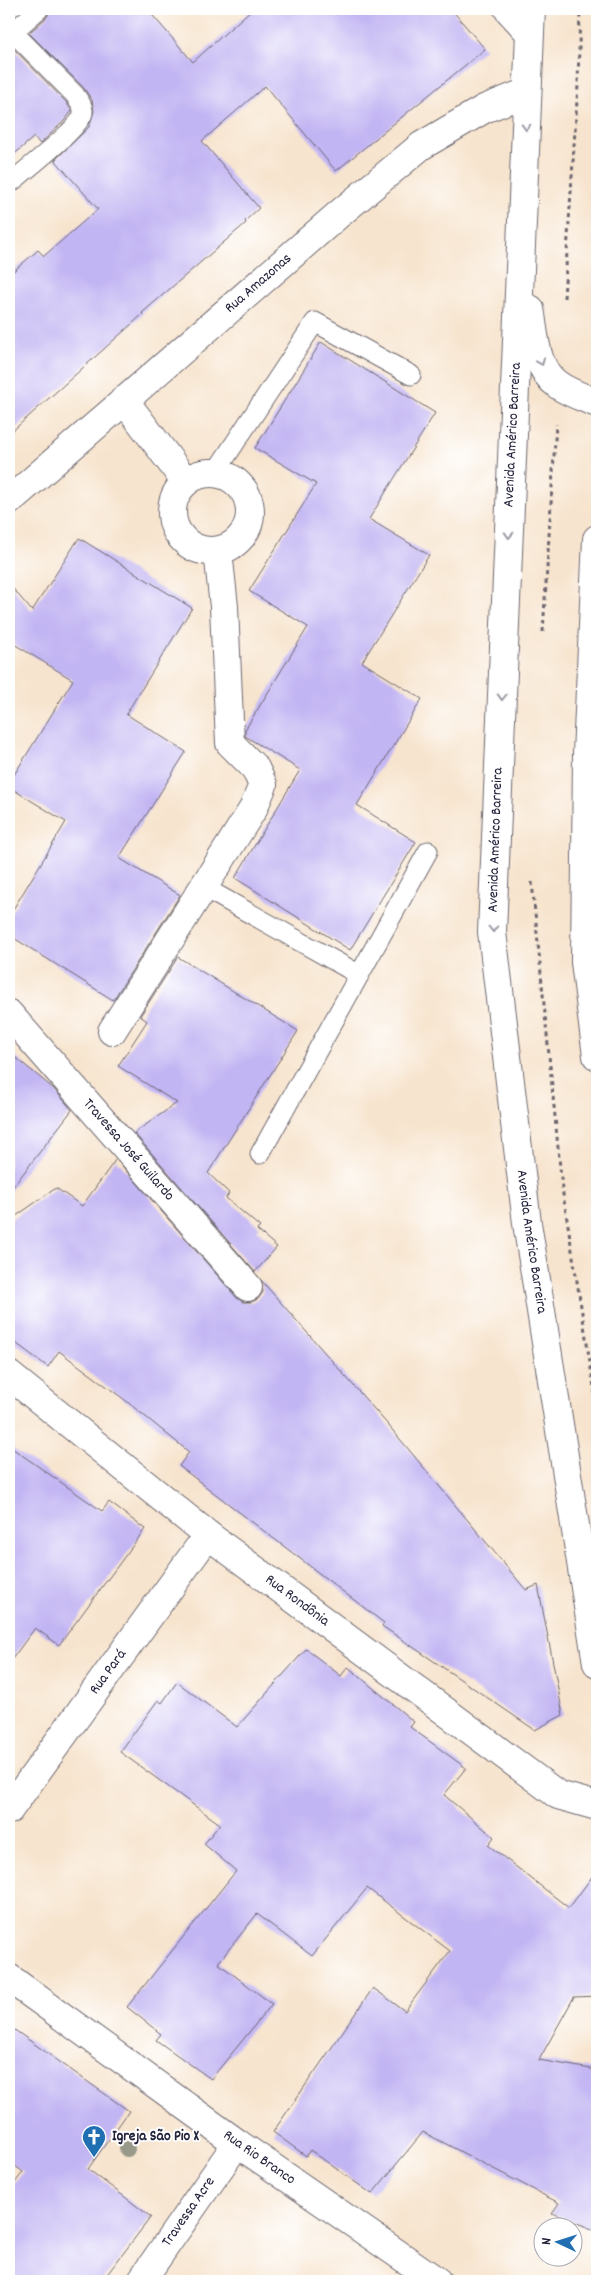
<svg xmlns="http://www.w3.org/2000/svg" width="606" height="2290" font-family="Dekko,sans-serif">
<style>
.building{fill:#c2b5f3}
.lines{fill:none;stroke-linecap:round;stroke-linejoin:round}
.service-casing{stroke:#6d666e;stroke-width:21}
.minor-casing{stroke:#6d666e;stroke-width:30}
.primary-casing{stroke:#6d666e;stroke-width:30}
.path{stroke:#6d666e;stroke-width:3;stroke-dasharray:4 4;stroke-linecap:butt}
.service{stroke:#fff;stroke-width:19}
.minor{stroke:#fff;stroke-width:28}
.primary{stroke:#fff;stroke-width:28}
.tree{fill:#989988}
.oneway{stroke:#9c9ca7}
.labels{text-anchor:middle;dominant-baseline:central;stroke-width:4;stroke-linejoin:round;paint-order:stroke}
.street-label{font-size:15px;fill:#22223b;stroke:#fff}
.poi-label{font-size:15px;font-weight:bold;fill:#22223b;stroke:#fff;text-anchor:start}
</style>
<rect width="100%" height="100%" fill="#fff"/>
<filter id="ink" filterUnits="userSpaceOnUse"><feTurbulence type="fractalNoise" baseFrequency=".02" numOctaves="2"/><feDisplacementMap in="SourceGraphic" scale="10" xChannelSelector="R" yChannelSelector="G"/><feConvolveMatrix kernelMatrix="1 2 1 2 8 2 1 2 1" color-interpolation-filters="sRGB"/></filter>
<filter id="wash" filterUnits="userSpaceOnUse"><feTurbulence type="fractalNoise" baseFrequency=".0096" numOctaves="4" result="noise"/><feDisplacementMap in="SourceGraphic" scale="20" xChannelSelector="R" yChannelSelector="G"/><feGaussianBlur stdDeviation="1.12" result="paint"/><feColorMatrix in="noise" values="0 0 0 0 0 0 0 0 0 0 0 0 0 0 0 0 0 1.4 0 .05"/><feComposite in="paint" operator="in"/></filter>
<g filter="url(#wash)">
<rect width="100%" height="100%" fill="#f7e4ce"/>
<g id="blocks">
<!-- building -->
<g class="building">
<polygon points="50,9 147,9 193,62 252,9 451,9 485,49 336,171 265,86 202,141 259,208 245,221 246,223 142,313 143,314 9,434 9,275 38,250 44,256 98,209 55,160 89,127 94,111 92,100 83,87 29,33 47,17"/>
<polygon points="9,44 66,102 72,111 65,120 40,144 34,137 9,159"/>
<polygon points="321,342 435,413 369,519 429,555 362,662 422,699 357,805 416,842 350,950 235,878 300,770 245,736 245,730 308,627 249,591 316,484 255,448"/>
<polygon points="79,538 192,608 126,714 186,752 119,858 180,895 113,1000 9,935 9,916 66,822 9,787 9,783 73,680 9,641 9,584 32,611"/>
<polygon points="178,957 298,1031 208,1173 229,1193 226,1198 260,1227 257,1230 277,1247 255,1272 134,1133 177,1103 118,1066 147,1021 140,1016"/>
<polygon points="9,1052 54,1089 72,1110 9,1192"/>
<polygon points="116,1159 237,1298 243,1302 251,1302 258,1299 263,1292 261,1280 389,1426 526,1590 538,1585 563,1715 535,1730 382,1626 384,1623 179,1466 189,1452 125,1400 59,1351 48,1367 9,1338 9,1221 56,1188 82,1206"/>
<polygon points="9,1446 102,1511 109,1502 145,1529 59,1645 35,1628 9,1663"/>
<polygon points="306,1649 341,1676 348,1667 414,1722 410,1727 466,1768 444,1795 494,1837 488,1845 569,1908 597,1870 597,1996 574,1997 539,2060 597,2070 597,2231 552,2213 559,2203 423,2132 372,2194 310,2150 306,2156 273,2132 373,1988 405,2011 450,1951 367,1888 312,1956 257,1914 218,1963 272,2004 211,2079 156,2040 161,2034 127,2007 236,1871 204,1844 220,1824 120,1752 158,1700 162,1703 177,1682 237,1727"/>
<polygon points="9,2026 129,2111 88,2169 151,2217 102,2281 9,2281 9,2191 23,2172 9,2161"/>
</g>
</g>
</g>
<g filter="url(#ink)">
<use href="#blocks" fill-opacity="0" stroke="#6d666e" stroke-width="1"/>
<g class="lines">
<!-- service casing -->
<g class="service-casing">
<g id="service">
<path d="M9,28L75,95C78,100 84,106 83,113C82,126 22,173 9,184"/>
<polyline points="13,32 39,9"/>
<polyline points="215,473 315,322 411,375"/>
<polyline points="203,887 358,974"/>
<polyline points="260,1154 428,851"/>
</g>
</g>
<!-- minor casing -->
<g class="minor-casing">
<g id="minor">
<polyline points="508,9 530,33"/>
<polyline points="124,400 186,482"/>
<circle cx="211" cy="512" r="39"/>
<path id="s1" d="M9,501L339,214L421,146L484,109L527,92"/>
<path id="s2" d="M9,1014L248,1287"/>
<polyline points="112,1031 253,809 263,785 255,768 230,743 224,607 218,551"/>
<path id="s3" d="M9,1375L208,1535L558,1795L597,1806"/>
<path id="s4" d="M9,1810L208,1535"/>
<path id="s5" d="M9,1978L237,2143L437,2281"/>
<path id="s6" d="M141,2281L237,2143"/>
</g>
</g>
<!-- primary casing -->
<g class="primary-casing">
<g id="primary">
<path id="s7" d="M531,9L492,932L527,1223L597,1663"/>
<path d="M530,309C535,335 534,368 558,385C569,393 585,398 597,403"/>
<polyline points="597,539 587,754 585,962 597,1056"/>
</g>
</g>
<!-- path -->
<g class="path">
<polyline points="564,298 578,85 580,9"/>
<polyline points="543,632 556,424"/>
<polyline points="532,882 562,1188 597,1406"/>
</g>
<!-- service -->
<use href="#service" class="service"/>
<!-- minor -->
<use href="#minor" class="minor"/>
<!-- primary -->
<use href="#primary" class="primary"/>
</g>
<!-- trees -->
<circle class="tree" cx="127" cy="2149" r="8"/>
<!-- one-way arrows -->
<defs><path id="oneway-chevron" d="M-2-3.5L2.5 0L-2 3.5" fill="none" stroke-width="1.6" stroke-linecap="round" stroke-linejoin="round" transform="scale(1.25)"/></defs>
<g class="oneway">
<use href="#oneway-chevron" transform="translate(526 127) rotate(92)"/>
<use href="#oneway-chevron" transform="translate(541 362) rotate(68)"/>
<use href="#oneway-chevron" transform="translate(509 535) rotate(92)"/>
<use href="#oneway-chevron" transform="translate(502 697) rotate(92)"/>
<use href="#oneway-chevron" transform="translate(493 929) rotate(89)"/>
</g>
</g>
<!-- icons -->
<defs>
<g id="church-pin" transform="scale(1.25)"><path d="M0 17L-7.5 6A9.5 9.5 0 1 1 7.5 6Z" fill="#1f6fb2" stroke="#fff"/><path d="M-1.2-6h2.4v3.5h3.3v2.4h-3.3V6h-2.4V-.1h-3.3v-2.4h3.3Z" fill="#fff"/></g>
</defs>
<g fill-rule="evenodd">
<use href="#church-pin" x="94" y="2137"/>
</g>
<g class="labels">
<!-- street labels -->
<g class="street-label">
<text stroke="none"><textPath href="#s1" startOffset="331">Rua Amazonas</textPath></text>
<text transform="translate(513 435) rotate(-87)">Avenida Américo Barreira</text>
<text transform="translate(496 840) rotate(-88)">Avenida Américo Barreira</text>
<text stroke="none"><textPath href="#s2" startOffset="181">Travessa José Guilardo</textPath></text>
<text stroke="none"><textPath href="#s7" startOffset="1236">Avenida Américo Barreira</textPath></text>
<text stroke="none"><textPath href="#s3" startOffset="366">Rua Rondônia</textPath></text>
<text stroke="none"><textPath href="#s4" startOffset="170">Rua Pará</textPath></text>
<text stroke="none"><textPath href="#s5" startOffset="308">Rua Rio Branco</textPath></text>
<text stroke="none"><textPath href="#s6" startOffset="84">Travessa Acre</textPath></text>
</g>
<!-- poi labels -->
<g class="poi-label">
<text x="112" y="2137">Igreja São Pio X</text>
</g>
</g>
<!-- margin -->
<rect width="606" height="2290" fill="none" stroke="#fff" stroke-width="30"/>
<!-- north arrow -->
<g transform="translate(558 2242) rotate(274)"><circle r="24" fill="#ffffff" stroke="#a7a7b1"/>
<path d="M0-4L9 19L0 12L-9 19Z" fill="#1f6fb2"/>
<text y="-8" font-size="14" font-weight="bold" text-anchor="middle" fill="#22223b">N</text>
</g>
</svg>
